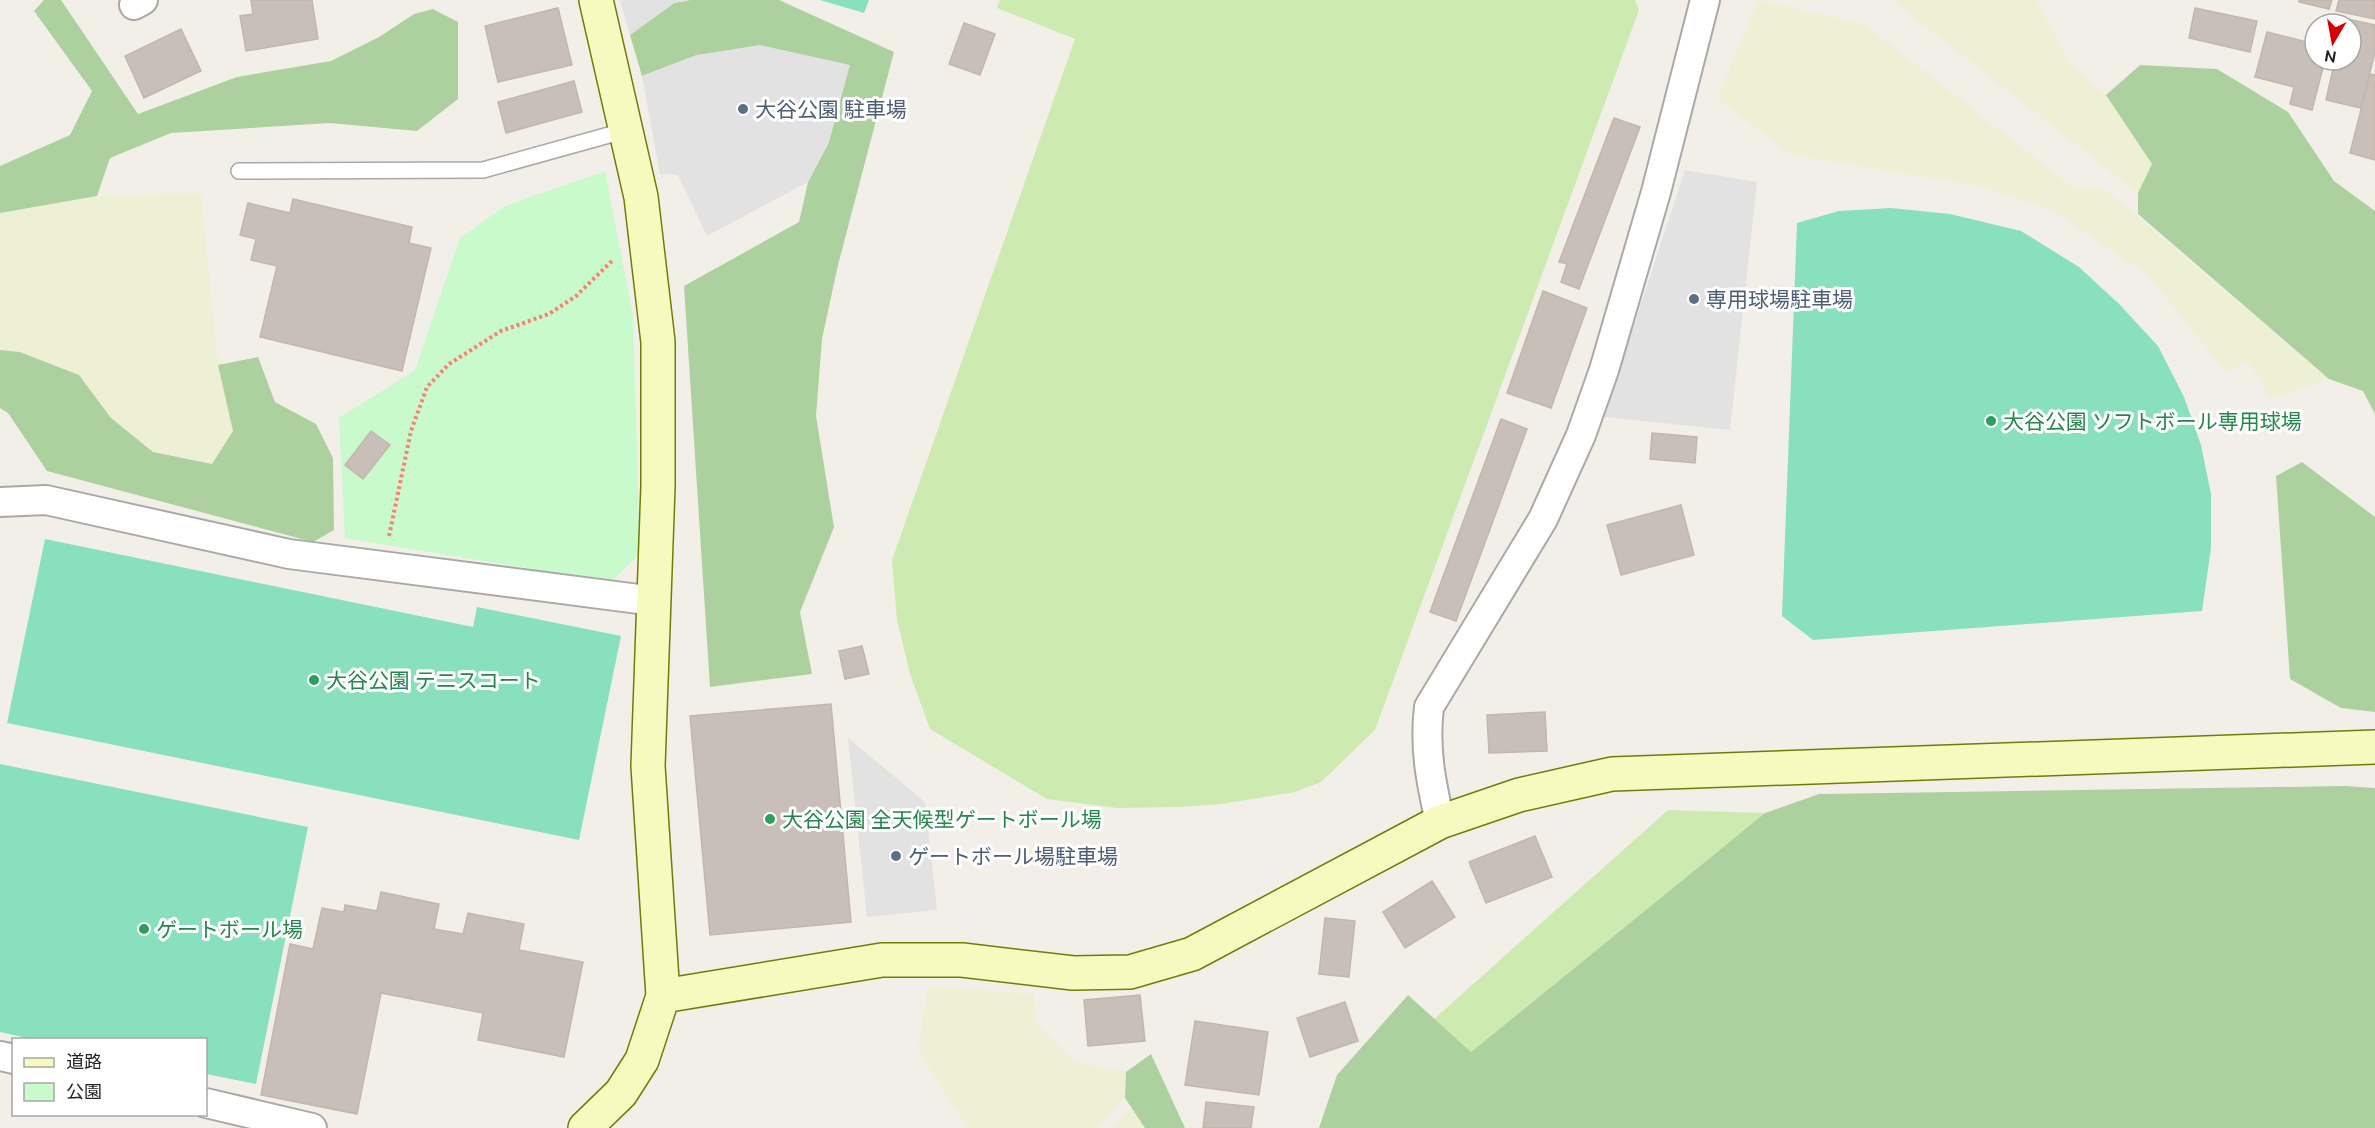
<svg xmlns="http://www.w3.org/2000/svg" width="2375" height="1128" font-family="Ubuntu,'Noto Sans JP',sans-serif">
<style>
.farmland{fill:#eef0d5}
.grass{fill:#cdebb0}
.forest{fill:#add19e}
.park{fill:#c8facc}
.pitch{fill:#88e0be}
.parking{fill:#e2e2e2}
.building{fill:#c7bfb8;stroke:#c4b6ab;stroke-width:1.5}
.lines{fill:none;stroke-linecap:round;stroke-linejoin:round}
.lane-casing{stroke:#a9a9a9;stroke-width:18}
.street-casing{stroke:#a9a9a9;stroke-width:32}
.secondary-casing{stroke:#707d05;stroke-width:36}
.path{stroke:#fa8072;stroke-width:4;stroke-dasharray:3 3;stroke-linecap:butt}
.lane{stroke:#fff;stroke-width:15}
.street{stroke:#fff;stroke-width:28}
.secondary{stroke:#f7fabf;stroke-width:33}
.service-dot{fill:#5c6f8a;stroke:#fff;stroke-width:2}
.leisure-dot{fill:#2e9e5b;stroke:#fff;stroke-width:2}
.labels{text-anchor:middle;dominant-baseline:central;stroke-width:6;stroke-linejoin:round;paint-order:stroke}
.service-label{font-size:21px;fill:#4e5e75;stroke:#fff;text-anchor:start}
.leisure-label{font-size:21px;fill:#27864d;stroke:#fff;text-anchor:start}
</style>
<rect width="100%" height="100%" fill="#f2efe9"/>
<!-- farmland -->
<g class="farmland">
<polygon points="1758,0 1864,24 2071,186 2103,188 2329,379 2271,399 2247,360 2227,373 2148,275 2052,210 1975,185 1792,155 1717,98"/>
<polygon points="1892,0 2037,0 2070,65 2106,95 2152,164 2138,193"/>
<polygon points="201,193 218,365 234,431 213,464 153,452 111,418 79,375 20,352 0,350 0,213 97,196"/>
<polygon points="928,986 1034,994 1036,1023 1075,1062 1126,1072 1125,1098 1096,1128 967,1128 918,1050"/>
<polygon points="1131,1108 1145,1128 1112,1128"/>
</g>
<!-- grass -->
<g class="grass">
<polygon points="1000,0 1635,0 1639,10 1375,730 1321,782 1295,792 1221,804 1179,807 1117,808 1047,799 930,729 910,674 897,620 892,560 1075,39 997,8"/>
<polygon points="1668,810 1765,813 1471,1052 1434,1019"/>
</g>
<!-- forest -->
<g class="forest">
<polygon points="44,0 61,0 138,114 237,77 331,61 379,37 414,14 433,9 458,22 458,99 417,131 330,123 171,133 110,158 97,196 0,213 0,166 70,135 92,91 34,11"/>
<polygon points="690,0 779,0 894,52 838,265 822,339 816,416 834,527 800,612 812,674 710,687 684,286 799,222 808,182 829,142 697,55 642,76 630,35 674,3"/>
<polygon points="2140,65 2217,69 2288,112 2334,181 2375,211 2375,414 2363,391 2329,379 2138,214 2138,193 2152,164 2106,95"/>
<polygon points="0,350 20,352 79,375 111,418 153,452 212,464 233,431 218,365 258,357 275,402 316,424 333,458 334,530 313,542 47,471 8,413 0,408"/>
<polygon points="2302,462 2375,517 2375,712 2341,708 2290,679 2276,476"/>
<polygon points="2345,786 2375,788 2375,1128 1319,1128 1337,1075 1408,995 1471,1052 1765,813 1819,794"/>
<polygon points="1151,1054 1185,1128 1145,1128 1125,1098 1126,1072"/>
</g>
<!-- park -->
<polygon class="park" points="605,171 633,315 640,553 611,582 345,538 339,418 415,370 460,238 505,206"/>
<!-- pitch -->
<g class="pitch">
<polygon points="820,0 869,0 864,13"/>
<polygon points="1891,208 1950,214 2021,231 2079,267 2119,304 2158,346 2184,397 2201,445 2211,494 2211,548 2202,611 1813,640 1782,616 1797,223 1839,211"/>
<polygon points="45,539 473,627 477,607 621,636 579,840 7,723"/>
<polygon points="0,764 308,827 256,1084 206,1074 206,1040 36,1040 0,1032"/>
</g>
<!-- parking -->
<g class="parking">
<polygon points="620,0 690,0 674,3 630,35"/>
<polygon points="760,45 850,65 829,142 808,182 707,236 678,175 660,174 642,76 697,55"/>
<polygon points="1685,170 1757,182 1730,430 1604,417"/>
<polygon points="848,738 925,802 937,910 867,917"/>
</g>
<!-- building -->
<g class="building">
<polygon points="251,0 312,0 318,39 246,51 240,16 253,14"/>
<polygon points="2299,0 2332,0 2329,9 2299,2"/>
<polygon points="2339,0 2375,0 2375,19 2336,11"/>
<polygon points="558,8 572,65 498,82 485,26"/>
<polygon points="2195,8 2257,21 2250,52 2189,38"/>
<polygon points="2329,15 2375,25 2375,52 2361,108 2326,100 2335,60 2351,60 2351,24 2326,24"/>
<polygon points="964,23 995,34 980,75 949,64"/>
<polygon points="181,29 201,71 144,98 125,56"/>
<polygon points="2267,32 2315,44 2315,60 2325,60 2312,110 2290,104 2294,87 2255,77"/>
<polygon points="2370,74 2375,75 2375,160 2350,153"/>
<polygon points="574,81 582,112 506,133 498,102"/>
<polygon points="1614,118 1640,127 1579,289 1561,282 1567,264 1559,262"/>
<polygon points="293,199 412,227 409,243 431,248 402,371 260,337 277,266 251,260 256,239 240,235 248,203 290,213"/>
<polygon points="1543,291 1587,308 1551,408 1507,393"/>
<polygon points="1501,419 1527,429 1456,621 1430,612"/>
<polygon points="371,431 390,445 363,479 345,465"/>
<polygon points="1652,433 1697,437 1695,463 1650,459"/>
<polygon points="1681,505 1694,555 1621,575 1607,525"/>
<polygon points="862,646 869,674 845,679 839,651"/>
<polygon points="831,704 851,922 710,935 690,716"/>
<polygon points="1545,712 1547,751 1489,753 1487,715"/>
<polygon points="1535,836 1552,877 1486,903 1469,862"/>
<polygon points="1432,881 1455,917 1405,948 1383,912"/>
<polygon points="381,892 439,904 434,929 463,934 468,913 524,924 519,950 583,962 564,1057 478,1040 483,1013 381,993 357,1114 261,1095 290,944 313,949 322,908 344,912 345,905 377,911"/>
<polygon points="1325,918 1355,921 1349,977 1319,974"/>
<polygon points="1140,995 1145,1041 1088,1046 1084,1000"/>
<polygon points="1345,1002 1358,1041 1310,1057 1297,1018"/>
<polygon points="1195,1021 1268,1032 1259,1095 1185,1085"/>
<polygon points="1206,1102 1254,1107 1251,1128 1203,1128"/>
</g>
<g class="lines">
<!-- lane casing -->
<g class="lane-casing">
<polyline id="lane" points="239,171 483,170 627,130"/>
</g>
<!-- street casing -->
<g class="street-casing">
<g id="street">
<polyline points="134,5 143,0"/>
<polyline points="0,502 46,500 289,554 654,601"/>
<path d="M1440,822C1431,782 1424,748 1429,707L1543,519L1581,435L1604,370L1656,192L1705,0"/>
<polyline points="0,1056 14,1059"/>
<polyline points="206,1103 312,1128"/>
</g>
</g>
<!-- secondary casing -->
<g class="secondary-casing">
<g id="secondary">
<polyline points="663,996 882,960 962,960 1073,973 1130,972 1192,954 1440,822 1519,795 1612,774 2375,747"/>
<polyline points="585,1128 621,1093 642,1060 663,996 648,766 658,486 658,342 641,197 596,0"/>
</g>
</g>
<!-- path -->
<polyline class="path" points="389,536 411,431 427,387 449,364 501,331 549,314 576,296 613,260"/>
<!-- lane -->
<use href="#lane" class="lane"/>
<!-- street -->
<use href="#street" class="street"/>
<!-- secondary -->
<use href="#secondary" class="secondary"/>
</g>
<!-- markers -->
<g class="service-dot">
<circle cx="743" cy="109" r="6"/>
<circle cx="1694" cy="299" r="6"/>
<circle cx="896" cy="856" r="6"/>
</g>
<g class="leisure-dot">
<circle cx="1991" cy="421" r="6"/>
<circle cx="314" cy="680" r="6"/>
<circle cx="770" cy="819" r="6"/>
<circle cx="144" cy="929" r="6"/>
</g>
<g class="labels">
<!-- service labels -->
<g class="service-label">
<text x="755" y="109">大谷公園 駐車場</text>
<text x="1706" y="299">専用球場駐車場</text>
<text x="908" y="856">ゲートボール場駐車場</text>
</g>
<!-- leisure labels -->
<g class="leisure-label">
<text x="2003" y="421">大谷公園 ソフトボール専用球場</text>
<text x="326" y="680">大谷公園 テニスコート</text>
<text x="782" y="819">大谷公園 全天候型ゲートボール場</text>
<text x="156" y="929">ゲートボール場</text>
</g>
</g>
<!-- legend -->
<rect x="12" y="1038" width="195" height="78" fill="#ffffff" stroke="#a7a7a7" stroke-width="1.5"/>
<rect x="24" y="1058" width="30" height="9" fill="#f7fabf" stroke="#a7a7a7" stroke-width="1.5"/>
<text x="66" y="1068" font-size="18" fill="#222222">道路</text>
<rect x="24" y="1083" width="30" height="18" fill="#c8facc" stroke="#a7a7a7" stroke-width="1.5"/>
<text x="66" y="1098" font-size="18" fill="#222222">公園</text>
<!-- north arrow -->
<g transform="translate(2333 42) rotate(190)"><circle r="28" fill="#ffffff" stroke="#a7a7a7" stroke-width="1.5"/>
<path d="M0-4.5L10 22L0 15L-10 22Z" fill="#d40000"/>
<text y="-9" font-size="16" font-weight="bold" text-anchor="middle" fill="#222222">N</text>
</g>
</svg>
